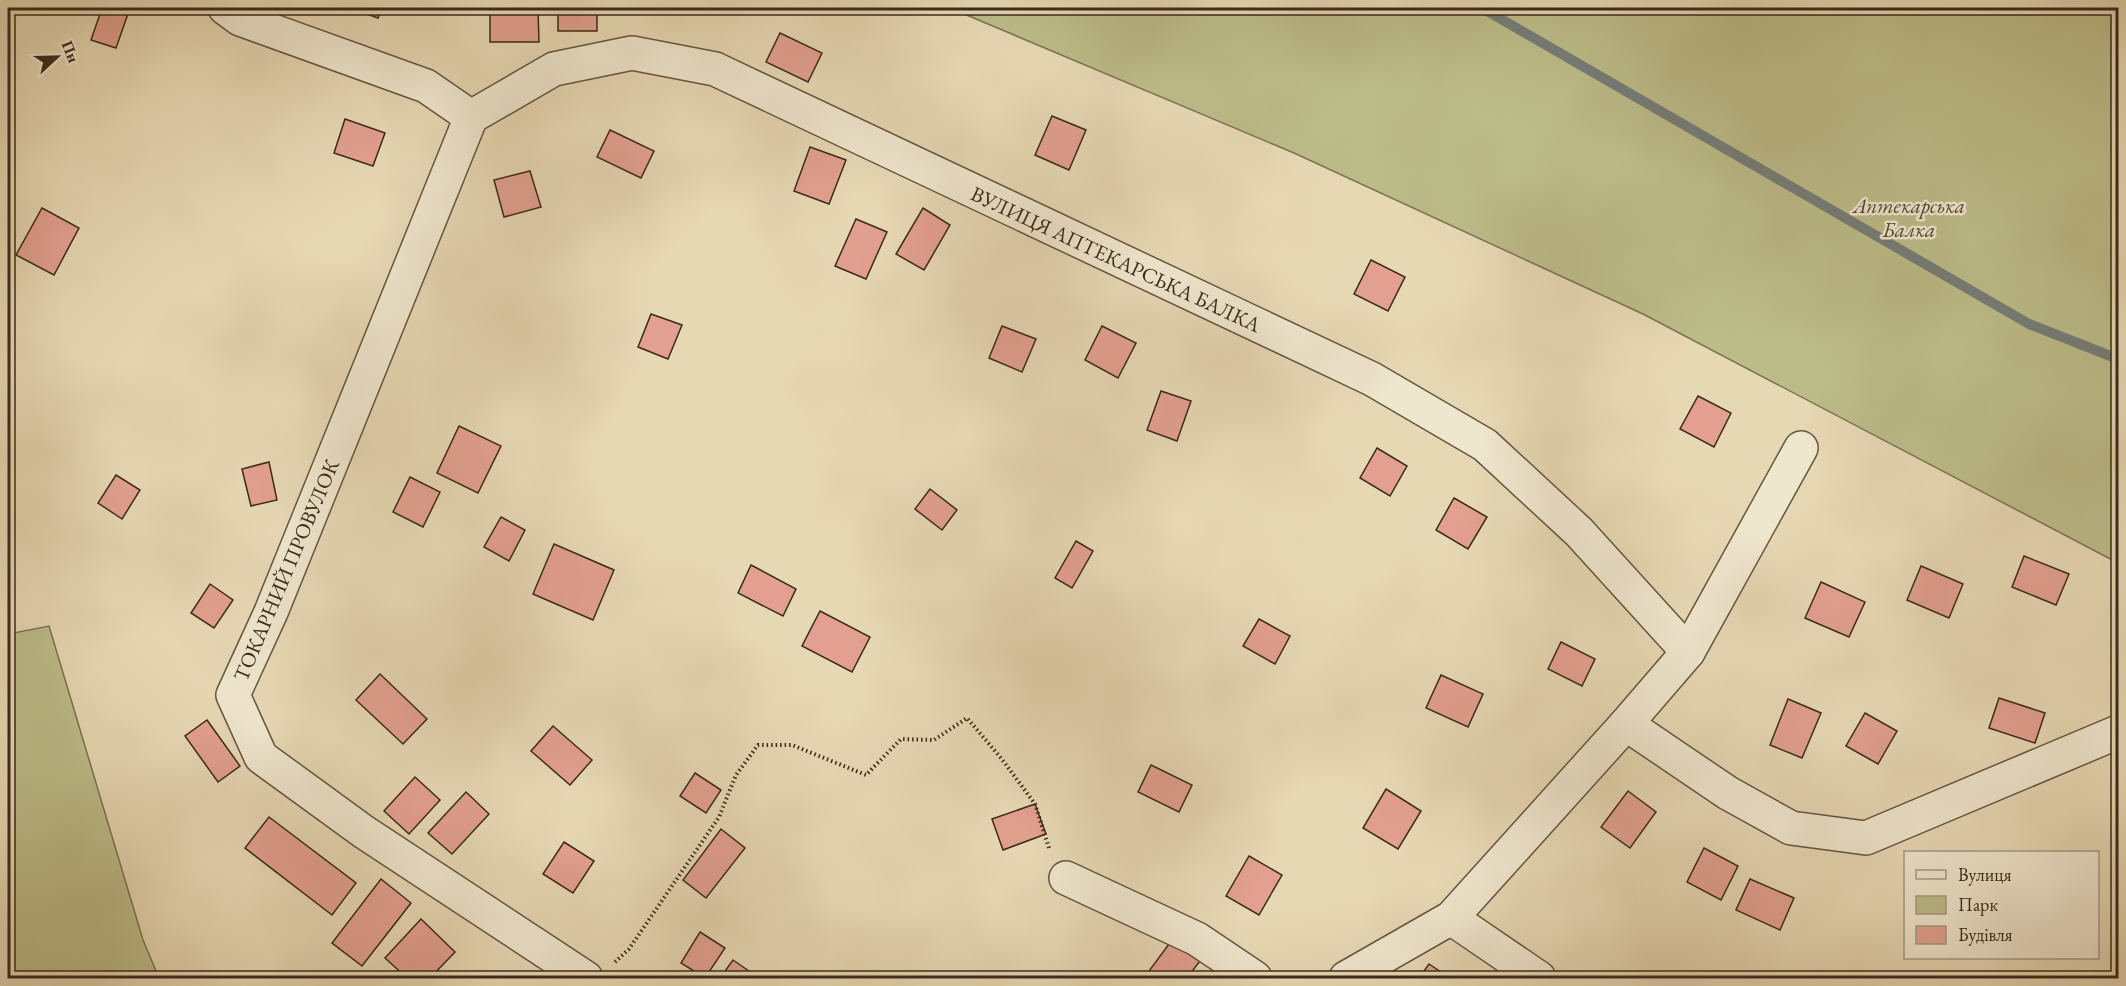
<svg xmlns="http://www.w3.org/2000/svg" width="2126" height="986" font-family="'EB Garamond',serif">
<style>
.green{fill:#bcbc89;stroke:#7a7452;stroke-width:1.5}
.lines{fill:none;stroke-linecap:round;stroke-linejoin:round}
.stream{stroke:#757e79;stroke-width:10}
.building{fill:#e3a090;stroke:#392b1a;stroke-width:1.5}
.street-casing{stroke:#645640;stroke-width:36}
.path{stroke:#392b1a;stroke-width:4;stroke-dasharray:1.5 3;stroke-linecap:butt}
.street{stroke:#efe6ce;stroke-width:33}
.labels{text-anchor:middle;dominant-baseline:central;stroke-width:5;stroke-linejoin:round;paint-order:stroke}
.park-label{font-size:21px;font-style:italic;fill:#534830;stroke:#efe6ce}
.street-label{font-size:21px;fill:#392b1a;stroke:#efe6ce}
</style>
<rect width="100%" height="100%" fill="#e7d8b4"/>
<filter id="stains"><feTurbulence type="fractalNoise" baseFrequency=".00333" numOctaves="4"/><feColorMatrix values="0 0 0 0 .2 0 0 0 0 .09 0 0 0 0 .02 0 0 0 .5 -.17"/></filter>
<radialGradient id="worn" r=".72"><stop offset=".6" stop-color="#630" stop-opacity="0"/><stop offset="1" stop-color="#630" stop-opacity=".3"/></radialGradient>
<!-- green -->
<g class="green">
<polygon points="950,8 2118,8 2118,563 1643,314 1294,153"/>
<polygon points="49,626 143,940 159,978 8,978 8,634"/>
</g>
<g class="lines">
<!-- stream -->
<polyline class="stream" points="1482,8 2029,324 2118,359"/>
</g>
<!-- building -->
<g class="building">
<polygon points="102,8 130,8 116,48 91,40"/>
<polygon points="350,8 382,8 378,18"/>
<polygon points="490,8 538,8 539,42 490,42"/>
<rect x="558" y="8" width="39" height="23"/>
<polygon points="780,33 822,53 808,82 766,62"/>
<polygon points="1052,116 1086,130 1069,170 1035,155"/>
<polygon points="345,119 385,133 373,166 334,153"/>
<polygon points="610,130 654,151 641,178 597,157"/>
<polygon points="810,147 846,160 829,204 794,191"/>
<polygon points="530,171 541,207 504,217 494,180"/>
<polygon points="42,208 79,228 54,275 16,255"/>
<polygon points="923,208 950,225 924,270 896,254"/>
<polygon points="856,219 887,232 866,279 835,266"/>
<polygon points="1371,260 1405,277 1388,311 1354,294"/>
<polygon points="651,314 682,325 668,359 638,347"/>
<polygon points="1002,326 1036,339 1022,372 989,358"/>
<polygon points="1102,326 1136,343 1118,378 1085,360"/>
<polygon points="1161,391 1191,401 1177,441 1147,430"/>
<polygon points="1698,396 1731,413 1714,447 1680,429"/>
<polygon points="459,426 501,446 478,493 437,473"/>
<polygon points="1377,448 1407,466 1390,496 1360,478"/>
<polygon points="269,462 277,500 251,506 242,469"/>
<polygon points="116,475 140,490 122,519 98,503"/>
<polygon points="410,477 440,492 423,527 393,512"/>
<polygon points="930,489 957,510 942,530 915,509"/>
<polygon points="1454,498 1487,517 1468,549 1436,530"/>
<polygon points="501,517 525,530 509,561 484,547"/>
<polygon points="1076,541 1093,551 1072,588 1055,578"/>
<polygon points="554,544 614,570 593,620 533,594"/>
<polygon points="2024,556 2069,574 2056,605 2012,587"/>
<polygon points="751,565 796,589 783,616 738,593"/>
<polygon points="1921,566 1963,584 1949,618 1907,600"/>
<polygon points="1821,582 1865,602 1849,637 1805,618"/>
<polygon points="210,584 233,600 214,628 191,613"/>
<polygon points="820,611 870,637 852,672 802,646"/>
<polygon points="1259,619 1290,636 1275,664 1243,646"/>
<polygon points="1561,642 1595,659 1582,686 1548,669"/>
<polygon points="380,674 427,719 403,744 356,700"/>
<polygon points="1441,675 1483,694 1468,727 1426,708"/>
<polygon points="1999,698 2045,713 2035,743 1989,728"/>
<polygon points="1788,699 1821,713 1802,758 1770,745"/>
<polygon points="1865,713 1897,731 1878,764 1846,746"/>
<polygon points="207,720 240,766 218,782 185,736"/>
<polygon points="553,726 592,760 570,785 531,751"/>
<polygon points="1151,765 1192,785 1179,812 1138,792"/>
<polygon points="695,773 721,790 706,813 680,796"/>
<polygon points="415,777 440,800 409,834 384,811"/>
<polygon points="1386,789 1421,811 1398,849 1363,828"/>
<polygon points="1628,791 1656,812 1630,848 1601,827"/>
<polygon points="466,792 489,814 452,854 428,833"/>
<polygon points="1035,804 1046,834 1003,850 992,819"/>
<polygon points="269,817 356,883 332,915 245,848"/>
<polygon points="721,829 745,848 706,898 683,880"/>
<polygon points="564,842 594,861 573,893 543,874"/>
<polygon points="1704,848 1738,866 1721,900 1687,882"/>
<polygon points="1249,856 1282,875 1259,915 1226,896"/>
<polygon points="381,879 411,903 362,966 332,943"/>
<polygon points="1750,879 1794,898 1780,930 1736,910"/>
<polygon points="421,919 455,952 430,978 407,978 385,958"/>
<polygon points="700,932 725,948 705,978 681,963"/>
<polygon points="1172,940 1200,961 1187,978 1150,978 1146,975"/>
<polygon points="733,960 759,978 720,978"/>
<polygon points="1429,964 1450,978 1419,978"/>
</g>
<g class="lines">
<!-- street casing -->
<g class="street-casing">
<g id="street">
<polyline points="225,8 240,19 426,86 471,117"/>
<polyline points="471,117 554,69 632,53 715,69 1372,379 1485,445 1579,532 1688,652"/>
<polyline points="471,117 271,612 233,695 261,757 364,832 586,978"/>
<polyline points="1626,724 1728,793 1791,828 1866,838 2118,732"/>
<polyline points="1066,878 1197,939 1255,978"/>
<polyline points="1451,918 1539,978"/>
<polyline points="1346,978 1451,918 1626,724 1688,652 1801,448"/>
</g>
</g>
<!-- path -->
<polyline class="path" points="615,962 629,949 719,817 736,775 758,745 792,745 866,775 901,739 934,740 967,718 1001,758 1035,804 1049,848"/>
<!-- street -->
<use href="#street" class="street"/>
</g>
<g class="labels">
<!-- park labels -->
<g class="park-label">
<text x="1909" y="205">Аптекарська<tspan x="1909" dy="24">Балка</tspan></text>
</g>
<!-- street labels -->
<g class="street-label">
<text transform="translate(1116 259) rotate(25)">ВУЛИЦЯ АПТЕКАРСЬКА БАЛКА</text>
<text transform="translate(286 570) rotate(-67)">ТОКАРНИЙ ПРОВУЛОК</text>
</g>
</g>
<!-- margin -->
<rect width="2126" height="986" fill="none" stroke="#e7d8b4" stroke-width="30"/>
<rect x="9" y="9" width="2108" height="968" fill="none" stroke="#392b1a" stroke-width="3"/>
<rect x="15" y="15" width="2096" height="956" fill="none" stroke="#392b1a" stroke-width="1.5"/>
<!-- legend -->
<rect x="1904" y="851" width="195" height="108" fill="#efe6ce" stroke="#a69b86" stroke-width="1.5"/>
<rect x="1916" y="870" width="30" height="9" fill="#efe6ce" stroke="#a69b86" stroke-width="1.5"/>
<text x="1958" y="881" font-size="18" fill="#392b1a">Вулиця</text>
<rect x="1916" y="896" width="30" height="18" fill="#bcbc89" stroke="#a69b86" stroke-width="1.5"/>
<text x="1958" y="911" font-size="18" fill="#392b1a">Парк</text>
<rect x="1916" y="926" width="30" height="18" fill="#e3a090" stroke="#a69b86" stroke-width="1.5"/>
<text x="1958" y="941" font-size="18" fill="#392b1a">Будівля</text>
<!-- north arrow -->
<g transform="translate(57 57) rotate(68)" stroke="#efe6ce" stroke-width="4.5" paint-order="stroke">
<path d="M0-4.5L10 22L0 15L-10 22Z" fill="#392b1a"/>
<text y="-9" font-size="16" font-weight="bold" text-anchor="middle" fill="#392b1a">Пн</text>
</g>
<rect width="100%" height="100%" filter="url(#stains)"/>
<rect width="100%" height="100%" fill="url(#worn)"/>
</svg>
